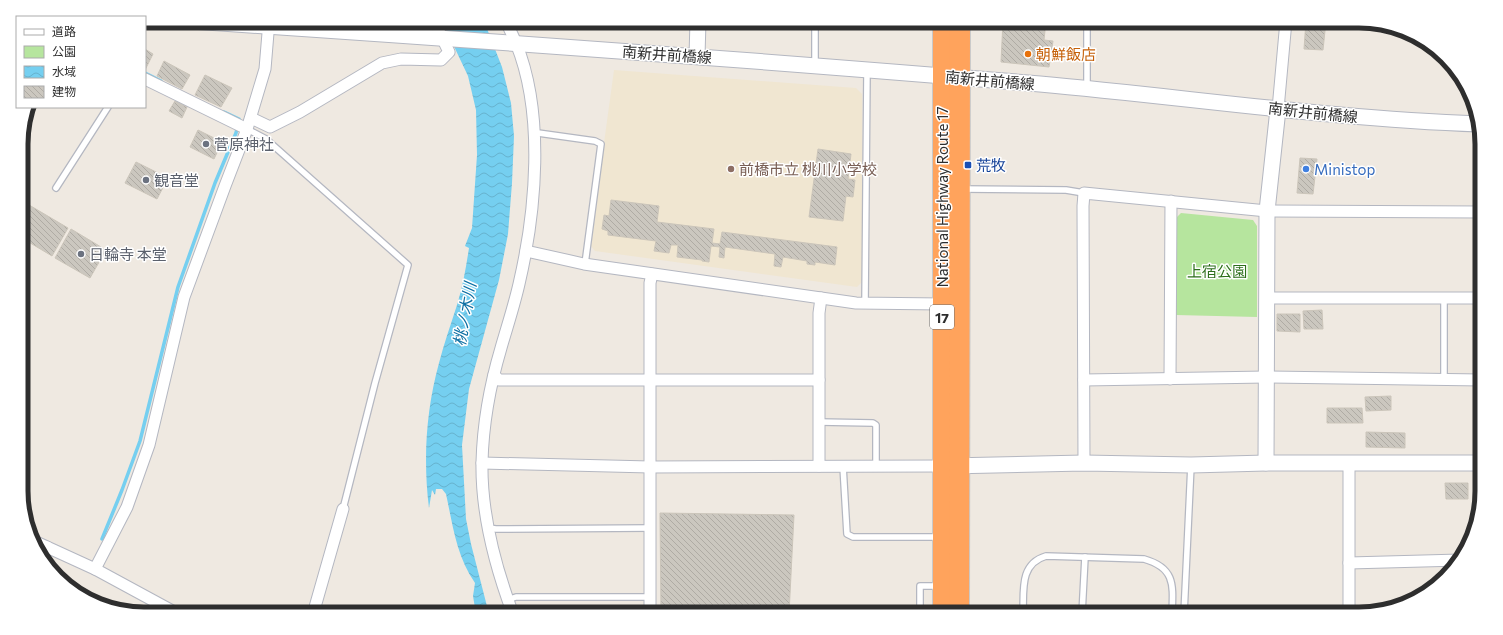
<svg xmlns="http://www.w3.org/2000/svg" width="1503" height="635" font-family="Commissioner,'Noto Sans JP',sans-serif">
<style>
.education{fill:#f0e6d1}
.park{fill:#b6e59e}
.water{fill:url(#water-waves)}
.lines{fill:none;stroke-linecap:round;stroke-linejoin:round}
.stream{stroke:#75cff0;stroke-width:3.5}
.building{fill:url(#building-back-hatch);stroke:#cbc5ba}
.lane-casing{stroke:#b4b7c1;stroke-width:8}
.street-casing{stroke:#b4b7c1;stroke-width:13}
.secondary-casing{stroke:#b4b7c1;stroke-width:17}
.highway-casing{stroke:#c9c9c9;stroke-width:22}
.lane{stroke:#fff;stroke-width:5.5}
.street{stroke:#fff;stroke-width:11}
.secondary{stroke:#fff;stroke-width:15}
.highway{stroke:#ffa35c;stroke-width:20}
.food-dot{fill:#e8710a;stroke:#fff;stroke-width:1.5}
.worship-dot{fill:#6b7280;stroke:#fff;stroke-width:1.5}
.transit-dot{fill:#1a4fb4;stroke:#fff;stroke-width:1.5}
.education-dot{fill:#8d6e63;stroke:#fff;stroke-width:1.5}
.shop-dot{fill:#3f7fe0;stroke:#fff;stroke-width:1.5}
.labels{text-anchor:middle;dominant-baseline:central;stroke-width:3;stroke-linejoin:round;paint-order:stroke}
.shield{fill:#fff;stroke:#6d6d6d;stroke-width:1}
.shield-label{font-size:14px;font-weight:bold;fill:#2e2e2e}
.street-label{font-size:15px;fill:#2e2e2e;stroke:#fff}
.food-label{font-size:15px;fill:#c56008;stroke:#fff;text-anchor:start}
.worship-label{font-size:15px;fill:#5b616d;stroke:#fff;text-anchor:start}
.transit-label{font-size:15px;fill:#164399;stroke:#fff;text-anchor:start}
.education-label{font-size:15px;fill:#785e54;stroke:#fff;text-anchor:start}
.shop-label{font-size:15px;fill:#366cbe;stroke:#fff;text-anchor:start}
.park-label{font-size:15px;fill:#2c6e1b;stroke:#fff}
.water-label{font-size:16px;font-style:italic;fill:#0d6fa3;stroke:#fff}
.rim{fill:none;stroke:#2e2e2e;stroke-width:5}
</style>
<defs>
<pattern id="water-waves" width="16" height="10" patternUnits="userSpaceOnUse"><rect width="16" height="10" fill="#75cff0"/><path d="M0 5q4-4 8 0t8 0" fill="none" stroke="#66b2ce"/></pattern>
<pattern id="building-back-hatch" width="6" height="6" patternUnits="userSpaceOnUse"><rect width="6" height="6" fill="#cbc7bf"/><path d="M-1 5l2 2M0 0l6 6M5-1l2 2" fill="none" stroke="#afaba4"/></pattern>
</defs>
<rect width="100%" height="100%" fill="#efe9e1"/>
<!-- education -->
<polygon class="education" points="614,70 856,88 862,94 863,281 857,287 595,251 590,245"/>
<!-- park -->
<polygon class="park" points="1181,213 1253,220 1257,226 1257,317 1176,315 1177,217"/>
<!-- water -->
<path class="water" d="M442,21H484L502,67L511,103L514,136L512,183L508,234L499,280L469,389L462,445L466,519L471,544L489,614H476L473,596L475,583C456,555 453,526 446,494L442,489H436L435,495L432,490L429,508C423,460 426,410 439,363C444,343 451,324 457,305C463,286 466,267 469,248L465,246L472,228L477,155L476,110L468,76Z"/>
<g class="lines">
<!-- stream -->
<g class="stream">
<polyline points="145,73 161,81"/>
<polyline points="102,539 122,490 140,441 178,287 215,183 236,133 239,119 224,112"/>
</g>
</g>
<!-- building -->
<g class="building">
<polygon points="1003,21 1046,21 1044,40 1053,41 1049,67 1001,62"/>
<polygon points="1306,21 1326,21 1323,50 1304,49"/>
<polygon points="145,49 153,54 145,70"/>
<polygon points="164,61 190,75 182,89 157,76"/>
<polygon points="205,75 232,88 221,107 195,95"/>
<polygon points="175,101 187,107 182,118 169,111"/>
<polygon points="198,130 222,142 214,159 190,147"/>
<polygon points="818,149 851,154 848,179 855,180 853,197 846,196 843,221 809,217"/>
<polygon points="1300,158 1317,159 1313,194 1297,193"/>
<polygon points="136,162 168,178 157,199 125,183"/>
<polygon points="611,200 659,206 657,222 714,229 712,243 720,244 722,232 837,247 835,265 815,262 815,265 807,264 807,261 783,257 781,267 774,266 775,254 725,247 724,258 719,257 720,247 711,246 709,262 702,261 702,260 677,257 678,245 671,245 669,253 654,251 656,241 608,235 608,231 602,229 604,215 609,216"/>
<polygon points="24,202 68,228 52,256 22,238 21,206"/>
<polygon points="71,229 106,250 90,278 55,258"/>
<polygon points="1322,310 1323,329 1304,329 1303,311"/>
<polygon points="1277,314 1300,314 1300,332 1277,331"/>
<polygon points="1391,396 1391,410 1366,411 1365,397"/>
<polygon points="1327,408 1362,408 1363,423 1327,423"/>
<polygon points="1366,432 1405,433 1405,448 1366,447"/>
<polygon points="1445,483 1468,483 1468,499 1446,499"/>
<polygon points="660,513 794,515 789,614 661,614"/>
</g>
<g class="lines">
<!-- lane casing -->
<g class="lane-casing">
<g id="lane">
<polyline points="815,65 815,21"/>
<polyline points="1087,88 1087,21"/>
<polyline points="247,129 266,139 408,265 375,383 343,509"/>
<polyline points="534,131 538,133 595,141 601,144 585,264"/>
<polyline points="56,188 108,107"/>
<polyline points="963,189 1066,190 1084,193"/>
<polyline points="865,304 867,71"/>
<polyline points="1444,380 1444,298"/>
<polyline points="819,422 873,423 876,425 876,466"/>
<polyline points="843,466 847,534 853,537 940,537"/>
<polyline points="488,528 496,529 650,528"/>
<polyline points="507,597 510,599 516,597 650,597"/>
<polyline points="920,614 920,586 939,586"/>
<path d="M1023,614C1024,591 1019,564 1046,556L1144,559C1176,568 1173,586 1172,614"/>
<polyline points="1082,614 1085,557"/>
<polyline points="1184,614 1191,465"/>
</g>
</g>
<!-- street casing -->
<g class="street-casing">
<g id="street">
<path d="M506,21C509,28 513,36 516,43C545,114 536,211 519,284C514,306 507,327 501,348C490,385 483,424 482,462C481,515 495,566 513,614"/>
<polyline points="145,79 247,129"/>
<polyline points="1278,109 1286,21"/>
<polyline points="251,118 270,127 300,112 382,63 401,59 441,60 449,52 434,21"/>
<polyline points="526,251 584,264 856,303 942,304"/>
<polyline points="1267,298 1481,298"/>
<polyline points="494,375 499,380 819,380"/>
<polyline points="1170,379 1171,201"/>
<polyline points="1084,380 1266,377 1482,380"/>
<polyline points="482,463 650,467 943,466"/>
<polyline points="1084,463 1083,206 1084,193 1267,211 1481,212"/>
<polyline points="819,466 819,313 821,298"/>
<polyline points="36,542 95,569 127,507 149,445 184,297 225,186 247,129 265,69 269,21"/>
<polyline points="43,558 47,547"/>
<polyline points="1349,563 1460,560"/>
<polyline points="95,569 178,614"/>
<polyline points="313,614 343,509"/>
<polyline points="650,614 650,283 652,274"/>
<polyline points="1349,614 1349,464"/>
</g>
</g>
<!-- secondary casing -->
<g class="secondary-casing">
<g id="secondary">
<path d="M191,21C474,40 757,60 1040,84C1186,97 1332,119 1479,124"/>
<polyline points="697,56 698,21"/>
<polyline points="1266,463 1267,211 1278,109"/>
<polyline points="949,466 1084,463 1191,465 1266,463 1482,463"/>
</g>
</g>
<!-- highway casing -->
<g class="highway-casing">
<g id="highway">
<polyline points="943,614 943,21"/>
<polyline points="959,614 960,21"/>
</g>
</g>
<!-- lane -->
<use href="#lane" class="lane"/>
<!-- street -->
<use href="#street" class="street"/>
<!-- secondary -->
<use href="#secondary" class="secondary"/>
<!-- highway -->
<use href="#highway" class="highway"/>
</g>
<!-- markers -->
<circle class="food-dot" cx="1028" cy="54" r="4"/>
<g class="worship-dot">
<circle cx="206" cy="144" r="4"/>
<circle cx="146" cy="180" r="4"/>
<circle cx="81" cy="254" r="4"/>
</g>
<rect class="transit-dot" x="964" y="161" width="8" height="8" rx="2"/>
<circle class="education-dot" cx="731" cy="169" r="4"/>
<circle class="shop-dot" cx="1306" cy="169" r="4"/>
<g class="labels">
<!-- shield labels -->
<rect class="shield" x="930" y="305" width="24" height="24" rx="3"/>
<g class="shield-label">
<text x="942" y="317">17</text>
</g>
<!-- street labels -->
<g class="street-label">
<text transform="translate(667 54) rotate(4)">南新井前橋線</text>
<text transform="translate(990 80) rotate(5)">南新井前橋線</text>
<text transform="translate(1313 112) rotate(6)">南新井前橋線</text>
<text transform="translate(942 197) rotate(-90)">National Highway Route 17</text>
</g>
<!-- food labels -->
<g class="food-label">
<text x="1036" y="54">朝鮮飯店</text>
</g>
<!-- worship labels -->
<g class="worship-label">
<text x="214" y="144">菅原神社</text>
<text x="154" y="180">観音堂</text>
<text x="89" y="254">日輪寺 本堂</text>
</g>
<!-- transit labels -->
<g class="transit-label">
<text x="976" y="165">荒牧</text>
</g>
<!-- education labels -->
<g class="education-label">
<text x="739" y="169">前橋市立 桃川小学校</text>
</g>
<!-- shop labels -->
<g class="shop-label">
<text x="1314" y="169">Ministop</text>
</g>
<!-- park labels -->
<g class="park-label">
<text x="1217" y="271">上宿公園</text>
</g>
<!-- water labels -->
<g class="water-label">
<text transform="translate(464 314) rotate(-80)">桃ノ木川</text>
</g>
</g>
<!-- crop -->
<path d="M0 0H1503V635H0ZM144 28H1359A116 116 0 0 1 1475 144V491A116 116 0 0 1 1359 607H144A116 116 0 0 1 28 491V144A116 116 0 0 1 144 28Z" fill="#fff" fill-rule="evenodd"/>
<path class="rim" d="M144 28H1359A116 116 0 0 1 1475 144V491A116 116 0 0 1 1359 607H144A116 116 0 0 1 28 491V144A116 116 0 0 1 144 28Z"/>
<!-- legend -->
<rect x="16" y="16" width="130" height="92" fill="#ffffff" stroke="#ababab"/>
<rect x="24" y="29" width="20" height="6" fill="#ffffff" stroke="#ababab"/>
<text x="52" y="36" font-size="12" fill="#2e2e2e">道路</text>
<rect x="24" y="46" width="20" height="12" fill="#b6e59e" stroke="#ababab"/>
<text x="52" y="56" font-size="12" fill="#2e2e2e">公園</text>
<rect x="24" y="66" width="20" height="12" fill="url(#water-waves)" stroke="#ababab"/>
<text x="52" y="76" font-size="12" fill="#2e2e2e">水域</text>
<rect x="24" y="86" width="20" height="12" fill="url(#building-back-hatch)" stroke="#ababab"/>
<text x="52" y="96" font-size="12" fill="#2e2e2e">建物</text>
</svg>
